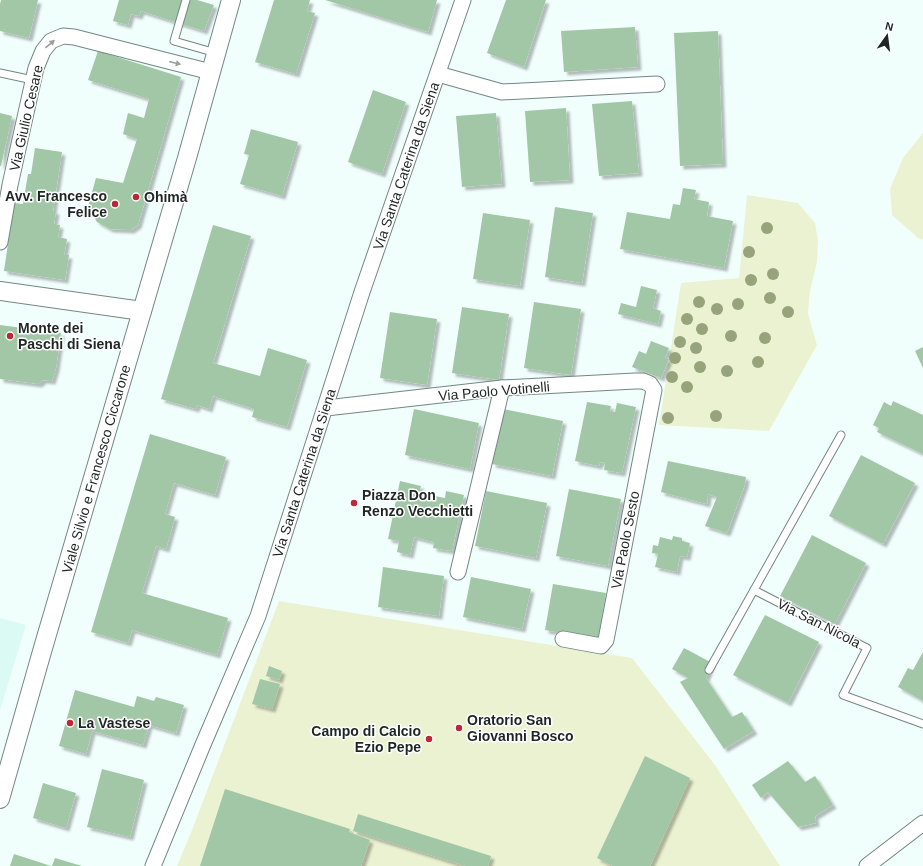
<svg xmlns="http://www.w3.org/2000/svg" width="923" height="866" font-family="Helvetica,sans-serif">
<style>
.built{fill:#dafaf3}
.green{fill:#ebf2d1}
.building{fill:#a1c7a6;filter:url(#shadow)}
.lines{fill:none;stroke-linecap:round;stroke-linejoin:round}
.service-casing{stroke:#738782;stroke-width:9}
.minor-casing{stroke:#738782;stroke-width:17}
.tertiary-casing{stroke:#738782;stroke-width:20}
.service{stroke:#fff;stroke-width:7}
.minor{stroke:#fff;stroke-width:15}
.tertiary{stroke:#fff;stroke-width:18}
.tree{fill:#97a37b}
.oneway{fill:#9a9d9c}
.poi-dot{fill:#ba2938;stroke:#fff;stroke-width:1.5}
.labels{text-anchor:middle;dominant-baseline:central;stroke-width:3;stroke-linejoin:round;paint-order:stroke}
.street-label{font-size:14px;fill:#1e2624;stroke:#fff}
.poi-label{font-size:14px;font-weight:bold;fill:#1e2624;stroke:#fff;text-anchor:start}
</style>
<defs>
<filter id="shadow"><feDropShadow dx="3.5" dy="3.5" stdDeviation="1" flood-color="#0004"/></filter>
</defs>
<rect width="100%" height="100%" fill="#f1fffc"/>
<!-- built -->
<polygon class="built" points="0,618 26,625 0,710"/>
<!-- green -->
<g class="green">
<polygon points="923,133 923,240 918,238 892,215 890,189 903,158"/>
<polygon points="747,195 798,203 815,223 818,240 817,262 810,291 808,314 817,345 769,431 659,425 681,283 739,278"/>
<polygon points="279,601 632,658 715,765 780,866 177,866 192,830"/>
</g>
<!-- building -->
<g class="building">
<polygon points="1,0 38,0 29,38 0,31 0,4"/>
<polygon points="119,0 197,0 214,5 204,31 141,11 139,16 131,14 128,25 113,21"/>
<polygon points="274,0 310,0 307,11 315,13 296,74 255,62"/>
<polygon points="325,0 437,0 428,32"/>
<polygon points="506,0 546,0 524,67 487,53"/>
<polygon points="635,27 638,67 564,72 561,31"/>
<polygon points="718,31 723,164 680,166 674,33"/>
<polygon points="98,51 181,77 138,225 131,230 110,229 97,222 88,207 96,178 123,183 137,139 123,134 128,113 144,118 149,99 88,80"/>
<polygon points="373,90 406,102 382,174 348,162"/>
<polygon points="632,101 639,173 599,176 592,104"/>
<polygon points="566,108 570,180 530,182 525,111"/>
<polygon points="0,113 12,116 1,166 0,166"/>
<polygon points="496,113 502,184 462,187 456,116"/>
<polygon points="251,129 298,142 282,196 240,184 249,155 244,154"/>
<polygon points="35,148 62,152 53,211 56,211 54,224 60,225 58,237 67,239 64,255 69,255 65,280 4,271 14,203 23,204 28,174 31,174"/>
<polygon points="683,188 696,190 694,199 709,202 707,216 733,221 724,268 620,249 627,212 670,219 673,204 680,205"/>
<polygon points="555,207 593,213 582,283 545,277"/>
<polygon points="483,213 530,220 520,286 473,279"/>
<polygon points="213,225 251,236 213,363 260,376 268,348 307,360 287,427 252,417 254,409 213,396 209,409 197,405 196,409 161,399"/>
<polygon points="641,286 657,290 653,308 661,311 658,324 618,314 621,303 636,307"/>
<polygon points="534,302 581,309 571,375 524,368"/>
<polygon points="462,307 509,314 499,380 452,373"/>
<polygon points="390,312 437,319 427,385 380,378"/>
<polygon points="0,325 61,333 56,368 52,381 43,380 39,384 0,379"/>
<polygon points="651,341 669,348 665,358 669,359 661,378 632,367 639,351 646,354"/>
<polygon points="923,347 923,368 915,351"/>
<polygon points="893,401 923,415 923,454 877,432 879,428 873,425 884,402 891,406"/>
<polygon points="587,402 611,406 610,411 615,412 617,403 636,407 622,473 604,470 605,463 600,462 599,466 575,461"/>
<polygon points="414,409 479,423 470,469 405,455"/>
<polygon points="503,409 563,421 552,476 492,464"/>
<polygon points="150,434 226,457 215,495 174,483 165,514 175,517 166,549 156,546 142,593 228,618 217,655 132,630 128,643 91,632"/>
<polygon points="861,455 915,483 883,544 829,516"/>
<polygon points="668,461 746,477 745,484 727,533 705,526 717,497 708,494 707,504 661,492"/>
<polygon points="400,481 421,486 419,493 445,498 446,491 464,495 452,551 433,548 434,542 414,537 410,555 397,552 399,541 388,539"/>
<polygon points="569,489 621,499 608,566 556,556"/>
<polygon points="486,491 547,503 536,558 475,546"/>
<polygon points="812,535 866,563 835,624 780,596"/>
<polygon points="673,536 682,538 682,541 690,543 687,557 680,556 677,572 655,567 658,554 652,553 653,545 658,546 660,537 672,540"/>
<polygon points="383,567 444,576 439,616 378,607"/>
<polygon points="471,577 531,589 522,629 463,617"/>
<polygon points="553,584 606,593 598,639 545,630"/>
<polygon points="765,615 819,642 788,703 733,675"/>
<polygon points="684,648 712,663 706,678 732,717 742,712 754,731 724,749 680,682 688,678 672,669"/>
<polygon points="923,652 923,701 898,687 908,668 913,670"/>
<polygon points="269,666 282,671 279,680 266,676"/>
<polygon points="260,679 280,684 272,709 252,704"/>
<polygon points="75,690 134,707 137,696 154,701 156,697 184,705 176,733 149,725 143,745 92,731 86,754 59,746"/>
<polygon points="645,756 690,778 650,866 613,866 597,858"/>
<polygon points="788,761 805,782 815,776 833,805 815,816 816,823 798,827 768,792 761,798 752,785"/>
<polygon points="102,769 144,780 130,837 87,827"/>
<polygon points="43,783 76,793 66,828 33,818"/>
<polygon points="225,789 350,829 349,832 370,840 361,866 200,866"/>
<polygon points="358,814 491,856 488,866 466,866 353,831"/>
<polygon points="14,854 51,866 10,866"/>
<polygon points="55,858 82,866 52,866"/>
</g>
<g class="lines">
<!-- service casing -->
<g class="service-casing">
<g id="service">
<polyline points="186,0 174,41 216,53"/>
<polyline points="0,73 33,80"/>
<polyline points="754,590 867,648 843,695 923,724"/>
<polyline points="709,670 841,435"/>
</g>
</g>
<!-- minor casing -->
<g class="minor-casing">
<g id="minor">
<polyline points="438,74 502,92 657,84"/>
<polyline points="0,242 10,185 36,68 43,51 51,41 63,36 74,37 211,72"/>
<polyline points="326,408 502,388 635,381 643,381 650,384 654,390 653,395 606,640 601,646 563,639"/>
<polyline points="458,572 502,388"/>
<polyline points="153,866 202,747 258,616 362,292 463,0"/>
<polyline points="867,866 923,823"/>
</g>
</g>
<!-- tertiary casing -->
<g class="tertiary-casing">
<g id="tertiary">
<polyline points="0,291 142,311"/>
<polyline points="0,799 43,648 187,158 231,0"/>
</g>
</g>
<!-- service -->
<use href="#service" class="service"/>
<!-- minor -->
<use href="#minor" class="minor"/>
<!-- tertiary -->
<use href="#tertiary" class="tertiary"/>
</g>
<!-- trees -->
<g class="tree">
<circle cx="767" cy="228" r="6"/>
<circle cx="749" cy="252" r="6"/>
<circle cx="773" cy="274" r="6"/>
<circle cx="751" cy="280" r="6"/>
<circle cx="770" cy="298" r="6"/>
<circle cx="699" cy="302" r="6"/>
<circle cx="738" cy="304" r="6"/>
<circle cx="717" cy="309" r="6"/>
<circle cx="788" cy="312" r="6"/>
<circle cx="687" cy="319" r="6"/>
<circle cx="702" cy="329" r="6"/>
<circle cx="731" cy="336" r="6"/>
<circle cx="765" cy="338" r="6"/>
<circle cx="680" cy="342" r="6"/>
<circle cx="696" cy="348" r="6"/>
<circle cx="675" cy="358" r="6"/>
<circle cx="758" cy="362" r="6"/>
<circle cx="700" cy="367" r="6"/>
<circle cx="727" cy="371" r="6"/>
<circle cx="672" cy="377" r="6"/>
<circle cx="687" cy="387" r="6"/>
<circle cx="716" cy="416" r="6"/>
<circle cx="668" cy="418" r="6"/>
</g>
<!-- one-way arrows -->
<defs><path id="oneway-solid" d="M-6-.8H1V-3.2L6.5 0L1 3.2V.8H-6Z"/></defs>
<g class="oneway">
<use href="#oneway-solid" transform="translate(50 44) rotate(-40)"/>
<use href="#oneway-solid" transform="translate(175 63) rotate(14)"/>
</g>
<!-- markers -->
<g class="poi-dot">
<circle cx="136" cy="197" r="4"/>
<circle cx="115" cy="204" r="4"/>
<circle cx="10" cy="336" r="4"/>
<circle cx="354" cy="503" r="4"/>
<circle cx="70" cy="723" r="4"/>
<circle cx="459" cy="728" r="4"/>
<circle cx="429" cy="739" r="4"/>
</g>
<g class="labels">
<!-- street labels -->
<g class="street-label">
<text transform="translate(26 118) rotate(-77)">Via Giulio Cesare</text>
<text transform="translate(406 166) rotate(-71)">Via Santa Caterina da Siena</text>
<text transform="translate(494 391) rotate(-5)">Via Paolo Votinelli</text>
<text transform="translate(96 469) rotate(-74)">Viale Silvio e Francesco Ciccarone</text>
<text transform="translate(304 473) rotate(-72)">Via Santa Caterina da Siena</text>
<text transform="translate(625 540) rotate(-79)">Via Paolo Sesto</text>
<text transform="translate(819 623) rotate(27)">Via San Nicola</text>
</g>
<!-- poi labels -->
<g class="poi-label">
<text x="107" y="196" text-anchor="end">Avv. Francesco<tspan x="107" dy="16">Felice</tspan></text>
<text x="144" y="197">Ohimà</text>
<text x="18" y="328">Monte dei<tspan x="18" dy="16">Paschi di Siena</tspan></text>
<text x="362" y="495">Piazza Don<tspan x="362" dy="16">Renzo Vecchietti</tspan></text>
<text x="467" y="720">Oratorio San<tspan x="467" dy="16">Giovanni Bosco</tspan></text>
<text x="78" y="723">La Vastese</text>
<text x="421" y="731" text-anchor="end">Campo di Calcio<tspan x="421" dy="16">Ezio Pepe</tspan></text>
</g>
</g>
<!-- north arrow -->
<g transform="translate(887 36) rotate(14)" stroke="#ffffff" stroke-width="3" paint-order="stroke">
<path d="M0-3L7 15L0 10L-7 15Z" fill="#1e2624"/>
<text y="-6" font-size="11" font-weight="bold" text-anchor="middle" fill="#1e2624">N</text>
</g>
</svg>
